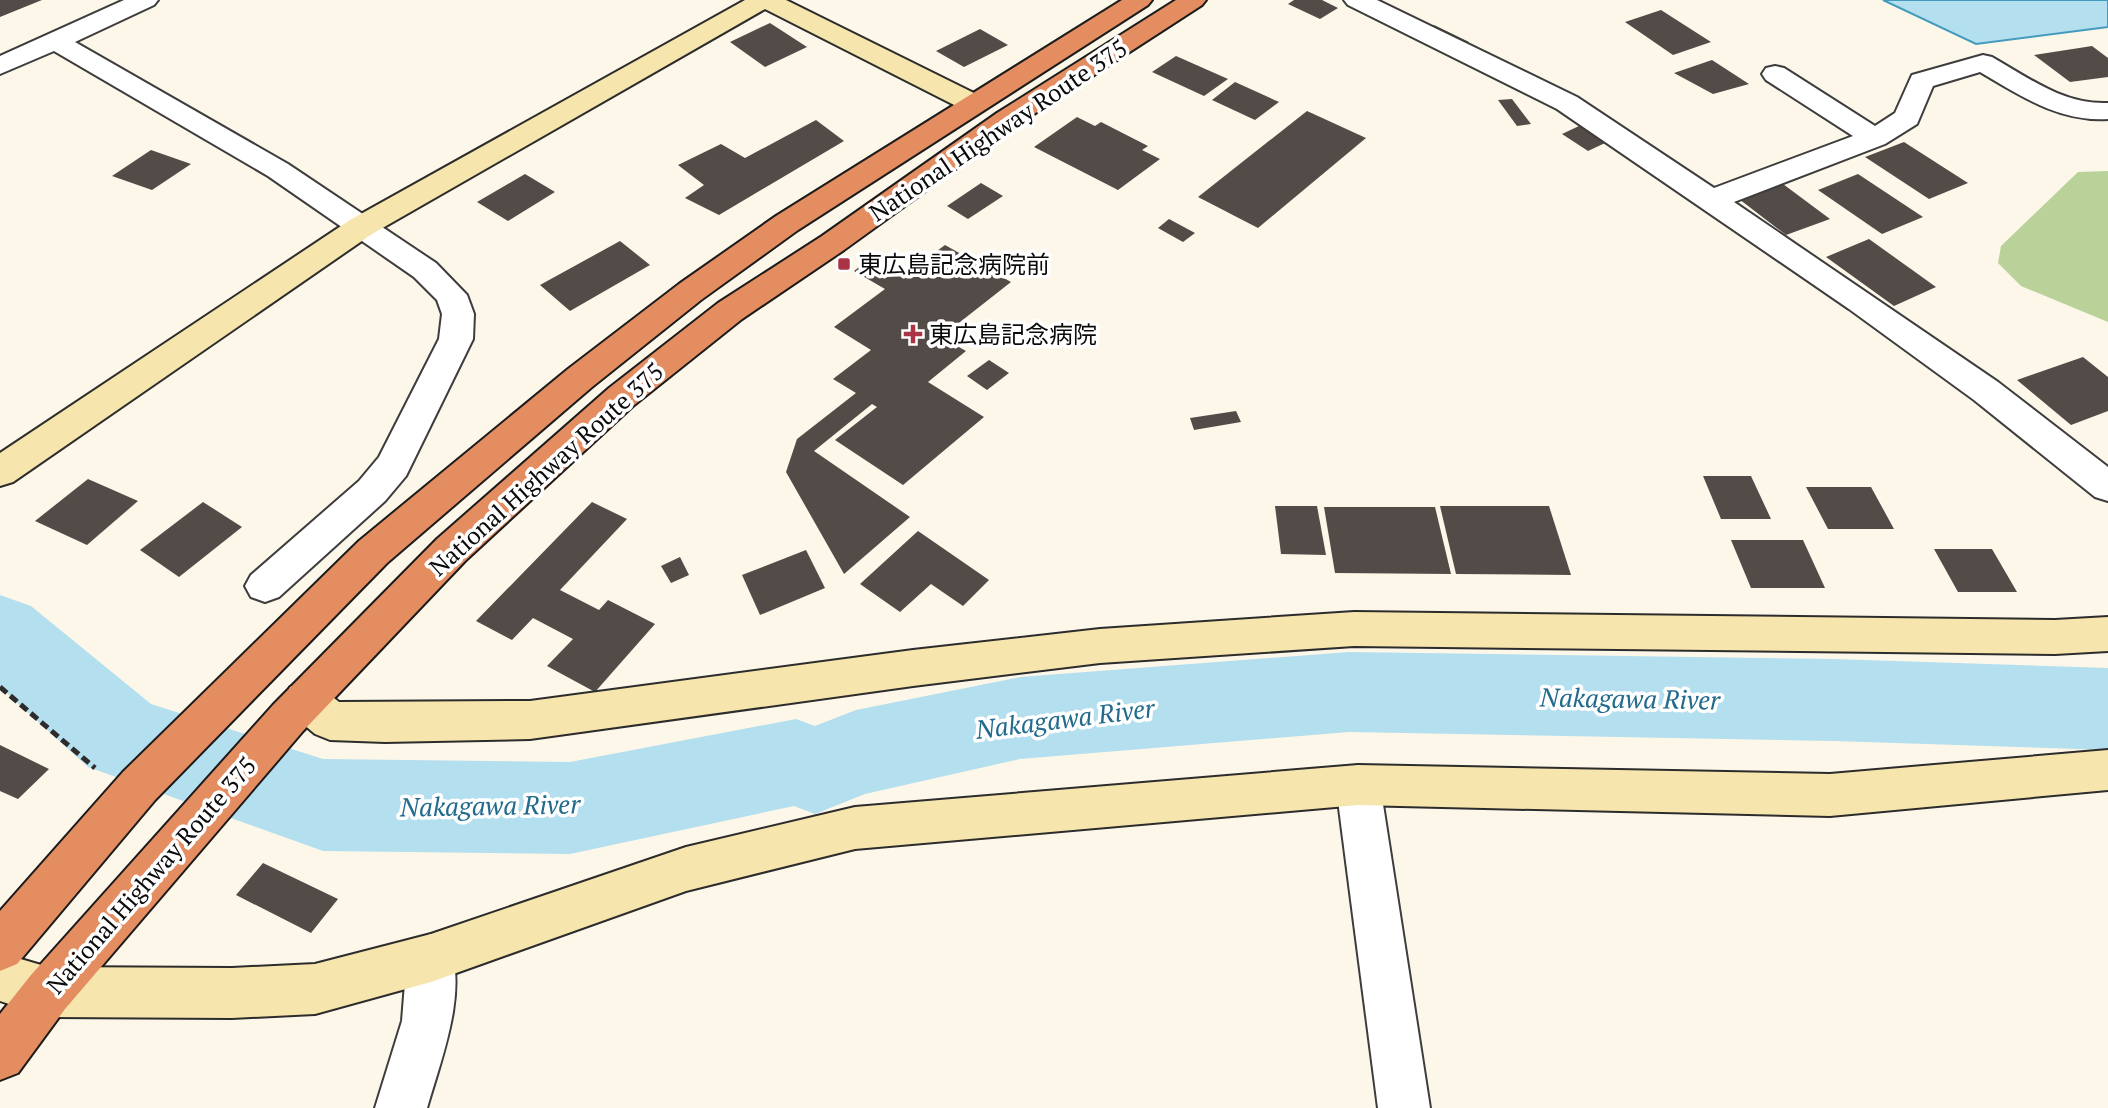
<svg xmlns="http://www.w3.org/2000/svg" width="2108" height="1108" font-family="'PT Serif','Noto Sans JP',serif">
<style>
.forest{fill:#b9d299}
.water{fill:#b4dfee;stroke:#439bbd;stroke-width:2}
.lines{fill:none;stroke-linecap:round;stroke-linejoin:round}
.river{fill:#b4dfee;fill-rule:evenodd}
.building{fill:#524b48}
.street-casing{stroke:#3d3d3d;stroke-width:4}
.secondary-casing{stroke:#2c2c2c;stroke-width:4}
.highway-casing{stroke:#1b1b1b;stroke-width:4}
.path{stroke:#2c2c2c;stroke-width:5;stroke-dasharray:9 4.5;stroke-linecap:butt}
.street{fill:#fff;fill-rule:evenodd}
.secondary{fill:#f6e5ac;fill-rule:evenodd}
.highway{fill:#e48d61;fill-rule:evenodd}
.poi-dot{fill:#aa3346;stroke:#fff;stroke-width:2.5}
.labels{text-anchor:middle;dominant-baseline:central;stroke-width:7;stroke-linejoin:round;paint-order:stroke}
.street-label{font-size:24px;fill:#0a0a0a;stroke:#fff}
.poi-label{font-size:24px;fill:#0a0a0a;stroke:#fff;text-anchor:start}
.water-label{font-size:26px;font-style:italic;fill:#236b8d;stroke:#fff}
</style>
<rect width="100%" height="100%" fill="#fdf7ea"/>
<!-- forest -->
<polygon class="forest" points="2108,171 2108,322 2021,286 1998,263 2001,246 2078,172"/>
<!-- water -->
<polygon class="water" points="1883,0 2108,0 2108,27 1976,44"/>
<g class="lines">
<!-- river -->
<polygon class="river" points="0,595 31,606 151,704 323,759 570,762 796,719 815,726 856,710 1020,677 1349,652 1834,659 2108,668 2108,750 1834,741 1349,732 1020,759 865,794 815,814 794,806 570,854 323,851 88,767 0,687"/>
</g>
<!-- building -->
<g class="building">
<polygon points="0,0 42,0 0,17"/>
<polygon points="1294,0 1322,0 1338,8 1320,19 1288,4"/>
<polygon points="1661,10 1711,42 1673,55 1625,22"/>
<polygon points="770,23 807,47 765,67 730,42"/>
<polygon points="1434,25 1469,42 1463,46 1427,29"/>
<polygon points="980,29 1008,45 964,67 936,51"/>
<polygon points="2092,46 2108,58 2108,77 2070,82 2034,55"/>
<polygon points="1176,56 1228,79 1204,96 1152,72"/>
<polygon points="1712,60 1749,84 1713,94 1674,73"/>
<polygon points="1235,82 1279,102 1255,120 1212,100"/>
<polygon points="1512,99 1531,124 1517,126 1498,100"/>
<polygon points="1307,111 1366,138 1258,228 1198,197"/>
<polygon points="1077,117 1095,126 1101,122 1148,146 1142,150 1160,159 1118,190 1034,147"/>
<polygon points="816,120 844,141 719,215 685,198 704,185 678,165 721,144 745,158"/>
<polygon points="1579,126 1605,143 1588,151 1562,134"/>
<polygon points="1904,142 1968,183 1929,199 1865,157"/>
<polygon points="151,150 191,164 152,190 112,176"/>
<polygon points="525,174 555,192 508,221 477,202"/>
<polygon points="1858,174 1923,217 1882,234 1818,190"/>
<polygon points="981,183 1003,196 968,219 947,206"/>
<polygon points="1783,184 1830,219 1786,235 1739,199"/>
<polygon points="1169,219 1195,233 1183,242 1158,228"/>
<polygon points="1869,239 1936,287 1894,306 1826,257"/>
<polygon points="620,241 650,265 570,311 540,285"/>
<polygon points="945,245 1011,282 941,337 966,351 928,382 984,417 903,485 835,440 877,407 872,404 814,451 910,517 844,574 786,472 797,439 856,393 833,379 871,350 834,327 885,289 854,271 871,258 902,277"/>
<polygon points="2083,357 2108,377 2108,411 2071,425 2017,380"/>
<polygon points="989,360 1009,373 987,390 967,376"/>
<polygon points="1236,411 1241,422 1194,430 1190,418"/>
<polygon points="1703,476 1751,476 1771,519 1721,519"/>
<polygon points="88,479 138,501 87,545 35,521"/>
<polygon points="1806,487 1871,487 1894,529 1828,529"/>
<polygon points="203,502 242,527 179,577 140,550"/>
<polygon points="592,502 627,519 560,590 599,610 608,600 655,624 595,692 547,666 573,639 533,618 512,640 476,621"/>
<polygon points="1275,506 1317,506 1326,555 1281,554"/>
<polygon points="1440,506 1549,506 1571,575 1456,574"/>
<polygon points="1324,507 1435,507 1451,574 1335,573"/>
<polygon points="918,531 989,580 963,606 931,584 900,612 860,584"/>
<polygon points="1731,540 1803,540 1825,588 1751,588"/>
<polygon points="1934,549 1992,549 2017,592 1958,592"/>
<polygon points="806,550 825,588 760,615 742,575"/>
<polygon points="680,557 689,575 671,583 661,566"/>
<polygon points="0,745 49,769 18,799 0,791"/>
<polygon points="263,863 338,899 311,933 236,895"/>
</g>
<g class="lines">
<!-- street casing -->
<g class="street-casing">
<g id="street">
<polygon points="124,0 158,0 154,5 75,42 288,164 436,263 467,295 474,314 473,339 406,476 385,501 279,597 265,602 251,597 245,586 251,575 359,481 379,457 439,339 442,314 437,300 414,277 268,176 54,51 0,74 0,56"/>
<path d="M1344,0H1377L1577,97L1714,188L1853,136L1766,80L1762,74L1766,68L1775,66L1784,68L1875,126L1895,113L1912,75L1983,55L1992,57C2029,78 2064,105 2108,103V119C2059,122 2021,96 1980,72L1933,86L1917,124L1885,144L1734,202L1998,382L2108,467V501L2095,497L1974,400L1849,309L1557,109L1348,5Z"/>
<polygon points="1358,765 1374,771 1380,785 1430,1108 1378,1108 1336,785 1342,771"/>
<path d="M431,934L448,941C469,990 441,1059 427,1108H375L402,1021L407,958L414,941Z"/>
</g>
</g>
<!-- secondary casing -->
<g class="secondary-casing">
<g id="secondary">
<polygon points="745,0 786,0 984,98 988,104 984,110 974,112 964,110 765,9 372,234 13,482 0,486 0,453 350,220"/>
<polygon points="1354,612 2055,620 2108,617 2108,651 2055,654 1354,646 1100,663 913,686 530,739 385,742 330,740 315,734 290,713 284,700 290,687 305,681 320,687 339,702 530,701 913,650 1100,629"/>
<polygon points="2108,750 2108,790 1830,816 1358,805 855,849 686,891 431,982 315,1014 232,1018 48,1017 0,1001 0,953 48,967 232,968 315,964 431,934 686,847 855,807 1358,765 1830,774"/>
</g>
</g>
<!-- highway casing -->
<g class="highway-casing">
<g id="highway">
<polygon points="1122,0 1152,0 1148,5 798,230 701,300 592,387 387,563 155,800 17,964 0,971 0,911 123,772 359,541 568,369 679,284 776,216"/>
<polygon points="1176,0 1206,0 1202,5 1017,125 844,250 742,319 633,406 465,561 303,731 65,1009 18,1073 0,1080 0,1014 31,975 273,705 437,539 609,388 718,303 822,236 997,113"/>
</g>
</g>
<!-- path -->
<polyline class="path" points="0,687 95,768"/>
<!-- street -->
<use href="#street" class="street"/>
<!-- secondary -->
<use href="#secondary" class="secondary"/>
<!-- highway -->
<use href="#highway" class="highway"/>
</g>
<!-- markers -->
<g class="poi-dot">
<rect x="837" y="257" width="14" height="14" rx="3.5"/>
<path d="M909.5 323.5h7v7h7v7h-7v7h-7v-7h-7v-7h7z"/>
</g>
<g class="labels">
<!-- street labels -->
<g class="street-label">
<text transform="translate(998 130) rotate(-34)">National Highway Route 375</text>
<text transform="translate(546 469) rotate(-42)">National Highway Route 375</text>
<text transform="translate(151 875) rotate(-49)">National Highway Route 375</text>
</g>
<!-- poi labels -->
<g class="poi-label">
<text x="858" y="264">東広島記念病院前</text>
<text x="929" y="334">東広島記念病院</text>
</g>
<!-- water labels -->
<g class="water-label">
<text transform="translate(1630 698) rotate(1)">Nakagawa River</text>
<text transform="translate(1065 718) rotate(-7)">Nakagawa River</text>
<text transform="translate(490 805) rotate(-1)">Nakagawa River</text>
</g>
</g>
</svg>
